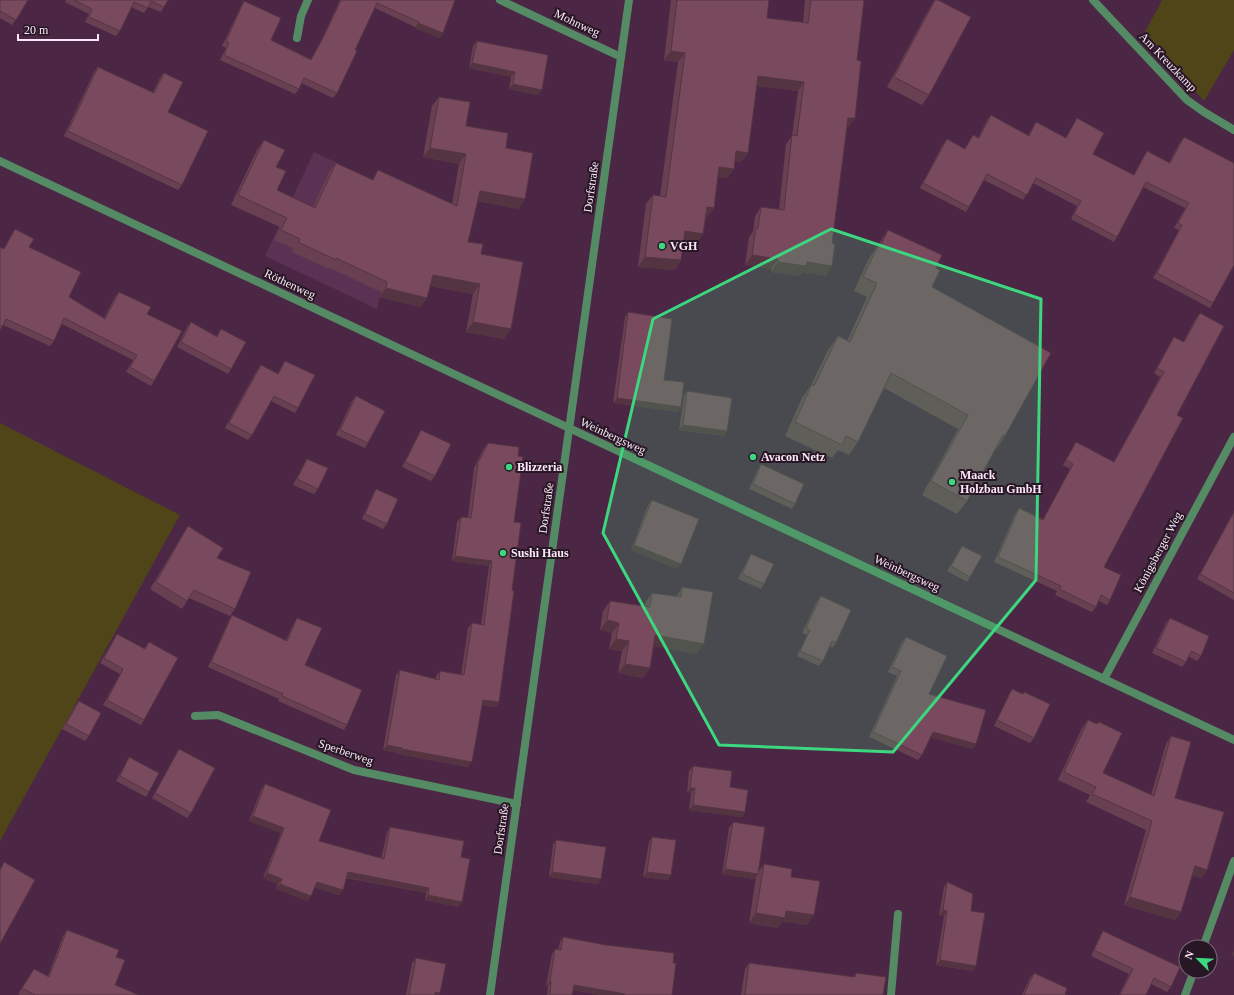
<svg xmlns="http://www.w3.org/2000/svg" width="1234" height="995" font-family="'Times New Roman',serif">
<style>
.built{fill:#5b3254}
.green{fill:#504419}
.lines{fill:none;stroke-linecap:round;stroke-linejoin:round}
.minor{stroke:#548a64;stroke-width:8}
.wall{fill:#684051}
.shaded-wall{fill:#553442}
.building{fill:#794a5e;stroke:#553442}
.marked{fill:#3cd77e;fill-opacity:0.2;stroke:#3cd77e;stroke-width:3;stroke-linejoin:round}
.poi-dot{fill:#3cd77e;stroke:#271724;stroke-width:1.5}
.labels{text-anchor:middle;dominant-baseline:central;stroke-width:4;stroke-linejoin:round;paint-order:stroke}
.street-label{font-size:12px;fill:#fee7f9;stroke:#271724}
.poi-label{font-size:12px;font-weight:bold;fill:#fee7f9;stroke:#271724;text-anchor:start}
</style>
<rect width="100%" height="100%" fill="#4b2745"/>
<!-- built -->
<polygon class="built" points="314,152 403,194 377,309 265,256"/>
<!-- green -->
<g class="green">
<polygon points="1162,0 1234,0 1234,50 1204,101 1145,32"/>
<polygon points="0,423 180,515 0,841"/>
</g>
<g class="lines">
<!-- minor -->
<g class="minor">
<polyline points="500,0 621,57"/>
<polyline points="1093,0 1187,100 1204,112 1234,130"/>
<polyline points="297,38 301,16 308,0"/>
<polyline points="0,161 1234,740"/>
<polyline points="1104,679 1234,437"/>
<polyline points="195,716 218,715 354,770 517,804"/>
<polyline points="1203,947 1234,861"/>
<polyline points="490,995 629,0"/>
<polyline points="891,995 898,914"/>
<polyline points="1185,995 1194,971"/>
</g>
</g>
<!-- wall -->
<g class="wall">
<polygon points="0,0 16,20 12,25 0,18"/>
<polygon points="66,0 168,0 164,7 161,12 148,7 144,13 131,7 120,31 116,36 85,22 89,14 65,2"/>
<polygon points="340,0 455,0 443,33 440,38 415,28 415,27 375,8 355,50 337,93 333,98 301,83 299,89 295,94 220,60 226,48 222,46 241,6 244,1 271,40 311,59 321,41"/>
<polygon points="671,0 769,0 767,18 803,22 805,0 864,0 857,60 855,118 848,128 846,128 826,276 802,272 800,276 771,272 771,269 745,265 749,237 753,232 755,216 761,207 779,209 786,144 792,136 798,91 757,86 748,153 741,162 735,161 734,169 727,178 718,177 714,208 707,217 706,217 697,243 684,241 681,260 675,270 638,267 646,204 653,195 660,196 678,62 664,60"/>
<polygon points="935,0 929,95 922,105 887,87 929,9"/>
<polygon points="477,41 548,55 538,95 509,89 511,77 469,68 473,46"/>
<polygon points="98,67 153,92 160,78 164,73 168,112 182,185 178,190 64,136 94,72"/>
<polygon points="439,97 466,126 506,148 519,209 477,201 468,242 481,254 504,339 466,332 473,294 430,286 421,307 379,297 381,292 330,268 329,269 292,252 293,248 274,240 280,227 231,205 257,150 264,140 276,167 277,190 313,207 329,172 336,163 372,180 378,170 452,204 459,164 423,157 432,106"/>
<polygon points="991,115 1028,135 1036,122 1066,138 1074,123 1077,118 1093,154 1134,175 1144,156 1147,151 1169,163 1180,142 1184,137 1213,303 1210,308 1153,278 1179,230 1174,228 1185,208 1143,187 1117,237 1114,242 1071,219 1077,206 1033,183 1023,200 984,180 969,207 966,212 920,188 943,144 947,139 964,149 973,135 978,138 987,120"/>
<polygon points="15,229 69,297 104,318 115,297 119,292 147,314 154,381 151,386 126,372 133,360 62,324 54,341 50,346 3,325 0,330 0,247 4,249 12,234"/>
<polygon points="888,230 936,268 932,287 1005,436 996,450 995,449 967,501 957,514 922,495 958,429 884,388 858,442 849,455 838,450 832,458 785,436 802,398 811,385 828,350 838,336 847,341 867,297 854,291 868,260"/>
<polygon points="628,312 664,380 678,412 613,403 625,317"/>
<polygon points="1200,313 1177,415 1104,567 1110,600 1107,605 1099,601 1096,607 1092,612 1055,595 1057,591 994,562 1015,514 1019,508 1043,519 1070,469 1063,465 1073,447 1076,442 1114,462 1160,377 1154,373 1171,342 1174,337 1183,342 1196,318"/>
<polygon points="191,322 217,336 221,329 231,369 228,374 177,347 187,327"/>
<polygon points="285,361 298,408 295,413 271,401 252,435 248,440 225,428 257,370 261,365 278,374 282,366"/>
<polygon points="687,391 724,436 679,430 684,396"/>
<polygon points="356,396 368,443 365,448 336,435 352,401"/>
<polygon points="421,430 435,476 431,481 402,467 418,435"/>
<polygon points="488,443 514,522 512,590 499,702 496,707 482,705 468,767 398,754 398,753 383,750 396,675 400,670 436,679 436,676 440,671 461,675 468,628 472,623 481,624 489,566 452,561 457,522 461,517 468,517 474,468 484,448"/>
<polygon points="307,459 318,489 314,494 293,485 304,464"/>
<polygon points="761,464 795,504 792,509 749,489 758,469"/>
<polygon points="376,489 387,524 383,529 362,519 373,494"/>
<polygon points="652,500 677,569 631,550 648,505"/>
<polygon points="1234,511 1234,600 1197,579"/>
<polygon points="188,526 217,558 235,609 230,616 189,598 182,609 150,589 183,534"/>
<polygon points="962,546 970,577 967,582 947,571"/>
<polygon points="751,554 764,584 761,589 738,579 748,559"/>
<polygon points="682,587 697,654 654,646 650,668 643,678 618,673 622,651 609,649 612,633 600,630 603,611 610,601 645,606 645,603 652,593 676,597"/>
<polygon points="821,596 836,643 832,648 830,646 823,661 819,666 797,656 807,635 802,633 817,601"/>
<polygon points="232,615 286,640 294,623 297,618 305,665 347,725 344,730 278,701 279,699 208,667 229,620"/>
<polygon points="1170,618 1201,656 1197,661 1188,656 1186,662 1182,667 1152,653 1166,623"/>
<polygon points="117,634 144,649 149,642 144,720 141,725 103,705 120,674 100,663 114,639"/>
<polygon points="906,637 929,694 973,749 930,737 922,755 918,760 869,737 897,676 888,672 902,642"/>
<polygon points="1012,689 1023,694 1024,692 1034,738 1030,743 994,726 1009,694"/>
<polygon points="79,701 89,736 85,741 62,729 75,706"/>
<polygon points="1088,720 1103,773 1151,795 1166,744 1171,736 1175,798 1207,870 1201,878 1192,875 1181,912 1175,920 1124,905 1146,830 1086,802 1090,795 1058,780 1082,728"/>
<polygon points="179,749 191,813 187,818 152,798 176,754"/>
<polygon points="129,757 149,792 146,797 116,781 126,763"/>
<polygon points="693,766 745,812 742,817 689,810 691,793 687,793 689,771"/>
<polygon points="265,784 319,841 381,859 387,832 390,827 461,857 458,907 425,900 426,893 346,878 339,895 314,887 308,901 276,889 278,884 263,878 281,833 249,821 261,790"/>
<polygon points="733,822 759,871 764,864 791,877 807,925 782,921 778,928 749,923 756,877 755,879 722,874 729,828"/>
<polygon points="652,837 668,880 643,877 649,842"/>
<polygon points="556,840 598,884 549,877 553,845"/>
<polygon points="947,882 971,911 976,966 973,971 936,965 944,916 939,915 944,887"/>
<polygon points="67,930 116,957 115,985 139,995 20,995 18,994 34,969 48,976 63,936"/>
<polygon points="1103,931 1171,987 1167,992 1151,984 1146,995 1119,995 1129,974 1091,956 1100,936"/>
<polygon points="563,937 673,963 672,995 601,995 573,990 572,995 547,995 548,986 546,986 552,954 555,949 558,950 560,942"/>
<polygon points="416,958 440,993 439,995 406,995 412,963"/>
<polygon points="749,963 853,977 856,973 883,995 741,995 745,969"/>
<polygon points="1034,973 1065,994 1068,995 1022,995 1030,978"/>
</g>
<!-- shaded-wall -->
<g class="shaded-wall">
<polygon points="418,23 443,33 440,38 415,28"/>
<polygon points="671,51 685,53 678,62 664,60"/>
<polygon points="472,63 515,72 511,77 469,68"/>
<polygon points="758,76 804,82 798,91 752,86"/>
<polygon points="513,84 542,90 538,95 509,89"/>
<polygon points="848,118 855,118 848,128 841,127"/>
<polygon points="430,148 466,154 459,164 423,157"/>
<polygon points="736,151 748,153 741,162 730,161"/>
<polygon points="719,167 734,169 727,178 712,176"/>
<polygon points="480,191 525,199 519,209 473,200"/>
<polygon points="707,207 714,208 707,217 700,216"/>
<polygon points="685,231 703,234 697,243 678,241"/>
<polygon points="752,255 778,259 771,269 745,265"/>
<polygon points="645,257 681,260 675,270 638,267"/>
<polygon points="778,262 807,262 832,266 826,276 802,272 800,276 771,272"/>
<polygon points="433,275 480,284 473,294 426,285"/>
<polygon points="386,288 427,298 421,307 379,297"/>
<polygon points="473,322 511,329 504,339 466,332"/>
<polygon points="617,398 681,407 678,412 613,403"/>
<polygon points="683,425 727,431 724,436 679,430"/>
<polygon points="634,545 681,564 677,569 631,550"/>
<polygon points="455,556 492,561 489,566 452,561"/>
<polygon points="607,620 619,623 612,633 600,630"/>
<polygon points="655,635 704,644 697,654 648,645"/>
<polygon points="616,639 629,641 622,651 609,649"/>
<polygon points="625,664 650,668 643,678 618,673"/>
<polygon points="483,700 499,702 496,707 480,705"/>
<polygon points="933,732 976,744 973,749 929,737"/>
<polygon points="387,745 402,748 398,753 383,750"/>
<polygon points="402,749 472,762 468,767 398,754"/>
<polygon points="690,788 695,788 691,793 687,793"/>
<polygon points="693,805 745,812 742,817 689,810"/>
<polygon points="253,816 284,828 281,833 249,821"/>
<polygon points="1195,866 1207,870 1201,878 1189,874"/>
<polygon points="725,869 758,874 755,879 722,874"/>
<polygon points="348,872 429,888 426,893 344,877"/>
<polygon points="552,872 601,879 598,884 549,877"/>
<polygon points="647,872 671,875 668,880 643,877"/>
<polygon points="267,873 282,879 278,884 263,878"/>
<polygon points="317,882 343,890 339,895 313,887"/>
<polygon points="280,884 311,896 308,901 276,889"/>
<polygon points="428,895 462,902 458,907 425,900"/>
<polygon points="1130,897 1181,912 1175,920 1124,905"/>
<polygon points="943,910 947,911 944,916 939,915"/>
<polygon points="786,911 814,915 807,925 782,921 778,928 749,923 756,913"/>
<polygon points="1234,951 1234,956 1231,955"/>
<polygon points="940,960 976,966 973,971 936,965"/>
<polygon points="550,981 551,981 548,986 546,986"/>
<polygon points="574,985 625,994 624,995 601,995 570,990"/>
<polygon points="435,992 440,993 439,995 433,995"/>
</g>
<!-- building -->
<g class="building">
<polygon points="0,0 28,0 16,20 0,11"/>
<polygon points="74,0 168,0 164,7 151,1 148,8 134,2 120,31 89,17 92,9"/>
<polygon points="341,0 455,0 443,33 418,23 419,22 377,3 355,50 357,51 337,93 304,78 299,89 224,55 229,43 226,41 244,1 281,18 271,40 311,60 324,36"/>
<polygon points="677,0 769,0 767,18 808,23 811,0 864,0 857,60 861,61 858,90 855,118 848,118 832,243 835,244 832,266 807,262 806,266 778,262 778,259 752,255 756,228 758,228 761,207 784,210 792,135 797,136 804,82 758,76 748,153 736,151 734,169 719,167 714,208 707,207 703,234 685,231 681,260 645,257 653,195 666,197 685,53 671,51"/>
<polygon points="935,0 938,0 971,17 929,95 894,77"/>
<polygon points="477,41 548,55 542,90 513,84 515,72 472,63"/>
<polygon points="98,67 154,93 164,73 183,82 168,112 208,131 182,185 68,131"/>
<polygon points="439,97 470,102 466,126 508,133 506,148 533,153 525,199 480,191 468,242 483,244 481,254 523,262 511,329 473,322 480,284 433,275 427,298 386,288 387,282 336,258 336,260 298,242 300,239 281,230 287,218 238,195 264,140 285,150 276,167 286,171 277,190 315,208 336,163 373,180 378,170 457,206 466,154 430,148"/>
<polygon points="991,115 1029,136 1036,122 1066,138 1077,118 1104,133 1093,154 1134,175 1147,151 1170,163 1184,137 1234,163 1234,265 1213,303 1157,273 1182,225 1178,223 1189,203 1146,182 1117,237 1074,214 1081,201 1036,178 1027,195 987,174 969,207 923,183 947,139 965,149 973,135 979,138"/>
<polygon points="15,229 34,239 29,247 81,272 69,297 105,319 119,292 151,307 147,314 182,331 154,381 130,367 137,355 64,318 54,341 6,319 2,327 0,326 0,247 4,249"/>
<polygon points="888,230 942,255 936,268 940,270 932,287 1051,353 1005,436 1003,435 967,501 931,481 968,415 891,373 858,442 846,436 842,445 795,422 812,384 814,386 838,336 850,342 877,283 863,277 878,246 880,247"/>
<polygon points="628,312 672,319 664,380 684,382 681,407 617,398"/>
<polygon points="1200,313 1224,326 1177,415 1183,418 1104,567 1121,575 1110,600 1101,595 1096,607 1059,589 1061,586 998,557 1019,508 1043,520 1073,464 1066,460 1076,442 1114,462 1164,372 1157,368 1174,337 1184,342"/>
<polygon points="191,322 217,337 221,329 246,342 231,369 181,342"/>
<polygon points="285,361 315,375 298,408 274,396 252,435 229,423 261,365 278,374"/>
<polygon points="687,391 732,398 727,431 683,425"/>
<polygon points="356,396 385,411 368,443 340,430"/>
<polygon points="421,430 451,444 435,476 405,462"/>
<polygon points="488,443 519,447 518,456 523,457 514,522 521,523 512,590 514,591 499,702 483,700 472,762 402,749 402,748 387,745 400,670 439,680 440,671 464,675 472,623 484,625 492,561 455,556 461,517 471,518 478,463"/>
<polygon points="307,459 328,468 318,489 297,479"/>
<polygon points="761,464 804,484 795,504 753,484"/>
<polygon points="376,489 398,499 387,524 365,514"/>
<polygon points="652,500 699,519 681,564 634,545"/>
<polygon points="1234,512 1234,593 1200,574"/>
<polygon points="188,526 223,548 217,558 251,572 235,609 194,590 187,601 156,582"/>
<polygon points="962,546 982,556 970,577 951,566"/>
<polygon points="751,554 774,564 764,584 742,574"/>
<polygon points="682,587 713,592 704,644 655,635 650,668 625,664 629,641 616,639 619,623 607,620 610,601 650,607 652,593 681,597"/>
<polygon points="821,596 851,610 836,643 832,641 823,661 800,651 810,630 806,628"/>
<polygon points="232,615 287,641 297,618 322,628 305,665 362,690 347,725 282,696 283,694 211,662"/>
<polygon points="1170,618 1209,636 1201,656 1191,651 1186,662 1156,648"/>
<polygon points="117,634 145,649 149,642 178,658 144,720 107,700 123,669 104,658"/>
<polygon points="906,637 947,656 929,694 986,710 976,744 933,732 922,755 873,732 901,671 892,667"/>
<polygon points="1012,689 1023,694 1024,692 1050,704 1034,738 997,720"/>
<polygon points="79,701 101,713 89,736 66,724"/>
<polygon points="1088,720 1097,724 1099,722 1122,733 1103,773 1154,796 1171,736 1191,742 1175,798 1224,812 1207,870 1195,866 1181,912 1130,897 1152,821 1092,794 1096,787 1064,772"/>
<polygon points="179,749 215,768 191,813 155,793"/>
<polygon points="129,757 159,773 149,792 120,776"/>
<polygon points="693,766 732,771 730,787 748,790 745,812 693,805 695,788 690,788"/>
<polygon points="265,784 331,810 319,841 384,859 390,827 464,841 461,857 470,859 462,902 428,895 429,888 348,872 343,890 317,882 311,896 280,884 282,879 267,873 284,828 253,816"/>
<polygon points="733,822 765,827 758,874 725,869"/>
<polygon points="652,837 676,840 671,875 647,872"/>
<polygon points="556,840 606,847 601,879 552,872"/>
<polygon points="4,862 35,880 0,944 0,870"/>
<polygon points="764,864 792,869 791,877 820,881 814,915 786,911 785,918 756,913"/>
<polygon points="947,882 973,894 971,911 985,913 976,966 940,960 947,911 943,910"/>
<polygon points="67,930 119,950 116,957 125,960 115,985 139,995 35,995 22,988 34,969 49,977"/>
<polygon points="1103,931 1180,967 1171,987 1154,978 1146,995 1120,995 1133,969 1094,950"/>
<polygon points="563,937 606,945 674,953 673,963 676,963 672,995 625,995 625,994 574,985 572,995 550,995 551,981 550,981 555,949 561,950"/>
<polygon points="416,958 446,964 440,993 435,992 435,995 409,995"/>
<polygon points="749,963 855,977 856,973 886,977 883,995 745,995"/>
<polygon points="1034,973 1067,988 1065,994 1068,995 1024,995"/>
</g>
<!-- marked area -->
<path class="marked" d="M831,229L1041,299L1036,580L893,752L719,745L603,533L653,319Z"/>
<!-- markers -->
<g class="poi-dot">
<circle cx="662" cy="246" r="4"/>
<circle cx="753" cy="457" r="4"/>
<circle cx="509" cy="467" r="4"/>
<circle cx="952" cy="482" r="4"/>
<circle cx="503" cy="553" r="4"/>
</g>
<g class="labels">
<!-- street labels -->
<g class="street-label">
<text transform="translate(577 23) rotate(25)">Mohnweg</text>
<text transform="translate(1168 62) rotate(46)">Am Kreuzkamp</text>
<text transform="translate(591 187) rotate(-82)">Dorfstraße</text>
<text transform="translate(290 284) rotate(25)">Röthenweg</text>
<text transform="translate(613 436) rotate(25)">Weinbergsweg</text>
<text transform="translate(546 508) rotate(-82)">Dorfstraße</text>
<text transform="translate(1158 552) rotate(-62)">Königsberger Weg</text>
<text transform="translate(907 573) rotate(25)">Weinbergsweg</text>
<text transform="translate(346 752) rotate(19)">Sperberweg</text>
<text transform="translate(501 829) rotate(-82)">Dorfstraße</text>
</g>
<!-- poi labels -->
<g class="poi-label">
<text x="670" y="246">VGH</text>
<text x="761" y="457">Avacon Netz</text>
<text x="517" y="467">Blizzeria</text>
<text x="960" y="475">Maack<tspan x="960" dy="14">Holzbau GmbH</tspan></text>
<text x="511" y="553">Sushi Haus</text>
</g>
</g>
<!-- north arrow -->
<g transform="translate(1198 959) rotate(294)"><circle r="19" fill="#271724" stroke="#7d6a79"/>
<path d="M0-3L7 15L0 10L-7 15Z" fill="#3cd77e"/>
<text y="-6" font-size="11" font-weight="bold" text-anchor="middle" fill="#fee7f9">N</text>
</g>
<!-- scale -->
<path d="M18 34v6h80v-6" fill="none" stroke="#fee7f9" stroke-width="2"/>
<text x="24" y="34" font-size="12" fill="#fee7f9" stroke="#271724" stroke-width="3" paint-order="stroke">20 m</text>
</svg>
